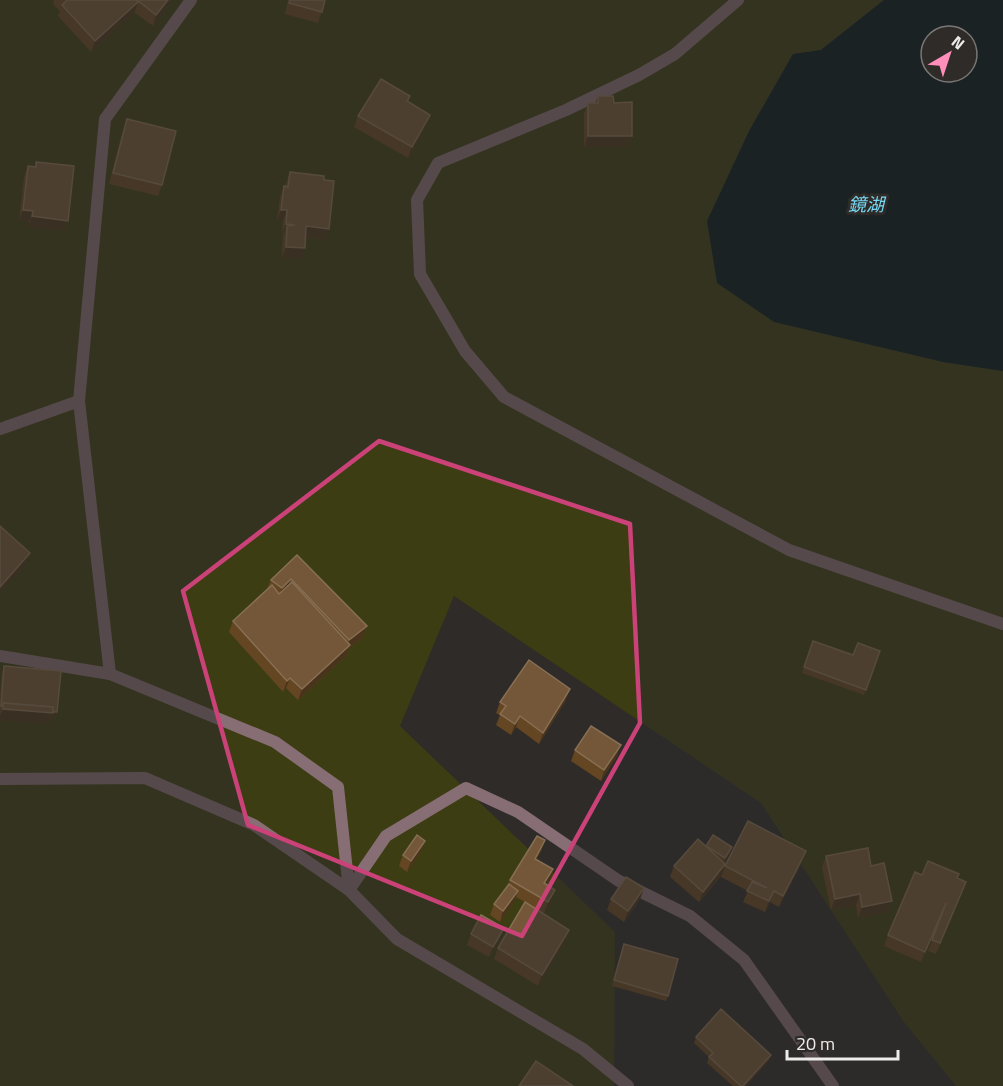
<svg xmlns="http://www.w3.org/2000/svg" width="1003" height="1086" font-family="'Titillium Web','Noto Sans JP',sans-serif">
<style>
.green{fill:#3c3d13}
.water{fill:#04181e;fill-rule:evenodd}
.lines{fill:none;stroke-linecap:round;stroke-linejoin:round}
.street{stroke:#876e74;stroke-width:12}
.wall{fill:#654622}
.shaded-wall{fill:#49331c}
.building{fill:#745738;stroke:#876f54;stroke-width:1.5}
.marked{fill:none;stroke:#cb4278;stroke-width:4.5;stroke-linejoin:round}
.labels{text-anchor:middle;dominant-baseline:central;stroke-width:6;stroke-linejoin:round;paint-order:stroke}
.water-label{font-size:18px;font-style:italic;fill:#76daf6;stroke:#2e2b29}
</style>
<rect width="100%" height="100%" fill="#2e2b29"/>
<!-- green -->
<polygon class="green" points="0,0 884,0 821,50 793,55 943,362 1003,371 1003,1086 956,1086 904,1022 761,803 454,596 400,726 615,932 614,1086 0,1086"/>
<!-- water -->
<path class="water" d="M884,0H1003V371L943,362L774,322L717,283L707,221L749,131L793,54L821,50ZM931,36H967V72H931Z"/>
<g class="lines">
<!-- street -->
<g class="street">
<polyline points="738,0 675,54 639,75 566,110 438,163 417,200 420,274 465,351 504,397 789,550 1003,624"/>
<polyline points="0,429 79,401"/>
<polyline points="0,656 110,674 275,742 338,787 349,890"/>
<polyline points="110,674 79,401 105,119 191,0"/>
<polyline points="0,779 145,778 254,825 349,890 397,939 583,1049 628,1086"/>
<polyline points="349,890 386,836 466,788 518,812 619,881 690,916 744,960 833,1086"/>
</g>
</g>
<!-- wall -->
<g class="wall">
<polygon points="54,0 171,0 170,3 153,26 134,12 91,52 58,16 60,11 53,4"/>
<polygon points="288,0 325,0 318,23 285,14"/>
<polygon points="410,96 408,102 430,115 426,126 408,158 354,127 358,116"/>
<polygon points="598,96 614,103 628,147 584,147 584,114 588,103 595,103"/>
<polygon points="127,119 162,185 158,196 109,184 123,130"/>
<polygon points="36,162 64,231 28,227 29,222 19,221 24,177 28,166 35,167"/>
<polygon points="290,172 325,240 306,238 301,259 282,258 283,235 282,235 283,221 277,221 280,197 284,186 285,186"/>
<polygon points="297,555 367,626 363,637 349,648 346,656 298,700 286,688 283,692 229,632 233,621 267,589 271,580"/>
<polygon points="813,641 853,655 880,651 864,695 802,673"/>
<polygon points="4,666 57,712 55,718 51,717 49,724 0,720 0,695 2,671"/>
<polygon points="566,700 539,744 516,727 511,735 496,725 500,715 496,713 500,702"/>
<polygon points="575,750 617,756 601,781 571,761"/>
<polygon points="545,840 541,851 536,860 549,880 546,884 551,901 544,913 528,904 569,930 565,941 538,986 494,959 498,948 525,902 516,897 514,902 500,922 490,915 494,904 508,886 510,880"/>
<polygon points="425,841 421,852 407,872 399,866 403,855"/>
<polygon points="706,846 728,858 725,863 725,864 722,875 699,902 670,877 674,866"/>
<polygon points="806,851 802,862 779,907 770,902 765,912 743,902 748,891 721,877 725,866"/>
<polygon points="826,856 871,866 888,912 858,918 856,905 831,910 822,867"/>
<polygon points="922,875 957,879 962,893 936,954 928,951 941,918 921,962 884,946 888,935"/>
<polygon points="644,888 640,899 624,922 607,910 611,899"/>
<polygon points="504,928 500,939 489,957 467,945 471,934"/>
<polygon points="624,944 668,996 666,1001 612,986"/>
<polygon points="696,1037 771,1055 769,1060 746,1086 733,1086 707,1063 709,1057 694,1043"/>
</g>
<!-- shaded-wall -->
<g class="shaded-wall">
<polygon points="168,0 171,0 170,3 153,26 156,15"/>
<polygon points="138,2 134,13 91,52 95,41"/>
<polygon points="430,115 426,126 408,158 412,147"/>
<polygon points="588,136 632,136 628,147 584,147"/>
<polygon points="23,210 33,211 29,222 19,221"/>
<polygon points="281,210 287,210 283,221 277,221"/>
<polygon points="32,216 68,221 64,231 28,227"/>
<polygon points="286,224 295,225 287,226 283,235 282,235"/>
<polygon points="306,226 329,229 325,240 302,237"/>
<polygon points="286,247 305,248 301,259 282,258"/>
<polygon points="30,553 26,564 0,593 0,587"/>
<polygon points="291,579 287,590 278,599 282,588"/>
<polygon points="367,626 363,637 349,648 346,656 298,700 302,689 346,649 349,640"/>
<polygon points="290,678 286,688 283,692 287,681"/>
<polygon points="570,689 566,700 539,744 543,733"/>
<polygon points="3,709 57,712 55,718 51,717 49,724 0,720 0,716"/>
<polygon points="520,716 516,727 511,735 515,724"/>
<polygon points="621,745 617,756 601,781 604,770"/>
<polygon points="545,840 541,851 531,870 535,859"/>
<polygon points="425,841 421,852 407,872 411,861"/>
<polygon points="732,847 728,858 722,869 725,858"/>
<polygon points="806,851 802,862 779,907 783,896"/>
<polygon points="725,864 722,875 699,902 703,892"/>
<polygon points="553,869 549,880 540,894 544,883"/>
<polygon points="644,888 640,899 624,922 628,911"/>
<polygon points="555,890 551,901 544,913 548,902"/>
<polygon points="518,891 514,902 500,922 503,911"/>
<polygon points="774,891 770,902 765,912 769,901"/>
<polygon points="860,894 856,905 831,910 835,899"/>
<polygon points="892,901 888,912 858,918 862,907"/>
<polygon points="946,903 942,914 921,962 925,952"/>
<polygon points="504,928 500,939 489,957 493,947"/>
<polygon points="569,930 565,941 538,986 542,975"/>
<polygon points="771,1055 769,1060 746,1086 743,1086"/>
</g>
<!-- building -->
<g class="building">
<polygon points="67,0 136,0 138,2 95,41 62,5"/>
<polygon points="137,0 168,0 156,15"/>
<polygon points="290,0 325,0 322,12 289,3"/>
<polygon points="381,79 410,96 407,101 430,115 412,147 358,116"/>
<polygon points="598,96 613,96 614,103 632,102 632,136 588,136 588,103 598,103"/>
<polygon points="127,119 176,131 162,185 113,173"/>
<polygon points="36,162 74,166 68,221 32,216 33,211 23,210 28,166 36,167"/>
<polygon points="290,172 324,176 324,180 334,181 329,229 306,226 305,248 286,247 287,226 295,225 286,224 287,210 281,210 284,186 288,187"/>
<polygon points="0,526 30,553 0,587"/>
<polygon points="297,555 367,626 349,640 291,579 282,588 271,580"/>
<polygon points="292,582 350,645 302,689 290,678 287,681 233,621 272,585 279,594"/>
<polygon points="813,641 853,655 858,643 880,651 866,690 804,667"/>
<polygon points="529,660 570,689 543,733 520,716 515,724 500,714 506,706 500,702"/>
<polygon points="4,666 61,671 57,712 53,712 53,707 3,703 1,707"/>
<polygon points="3,703 53,707 53,713 3,709"/>
<polygon points="591,726 621,745 604,770 575,750"/>
<polygon points="748,821 806,851 783,896 774,891 769,901 747,891 752,882 767,888 725,866"/>
<polygon points="417,835 425,841 411,861 403,855"/>
<polygon points="713,835 732,847 725,858 706,846"/>
<polygon points="537,836 545,840 535,859 553,869 544,883 555,890 548,902 510,880"/>
<polygon points="698,839 725,864 703,892 674,866"/>
<polygon points="868,848 871,866 884,863 892,901 862,907 860,894 835,899 826,856"/>
<polygon points="928,861 959,874 957,878 966,882 940,943 932,940 946,903 925,952 888,935 915,872 922,875"/>
<polygon points="626,877 644,888 628,911 611,899"/>
<polygon points="509,884 518,891 503,911 494,904"/>
<polygon points="525,902 569,930 542,975 498,948"/>
<polygon points="481,915 504,928 493,947 471,934"/>
<polygon points="624,944 678,959 668,996 614,980"/>
<polygon points="721,1009 771,1055 743,1086 741,1086 709,1057 713,1053 696,1037"/>
<polygon points="536,1061 573,1086 519,1086"/>
</g>
<!-- marked area -->
<path d="M0 0H1003V1086H0ZM379,441L630,524L640,723L522,936L248,825L183,591Z" fill="#2e2b29" fill-opacity=".55" fill-rule="evenodd"/>
<path class="marked" d="M379,441L630,524L640,723L522,936L248,825L183,591Z"/>
<g class="labels">
<!-- water labels -->
<g class="water-label">
<text x="866" y="204">鏡湖</text>
</g>
</g>
<!-- north arrow -->
<g transform="translate(949 54) rotate(39)"><circle r="28" fill="#2e2b29" stroke="#7a7876" stroke-width="1.5"/>
<path d="M0-4.5L10 22L0 15L-10 22Z" fill="#ff8eba"/>
<text y="-9" font-size="16" font-weight="bold" text-anchor="middle" fill="#edecea">N</text>
</g>
<!-- scale -->
<path d="M787 1050v9h111v-9" fill="none" stroke="#edecea" stroke-width="3"/>
<text x="796" y="1050" font-size="18" fill="#edecea" stroke="#2e2b29" stroke-width="4.5" paint-order="stroke">20 m</text>
</svg>
